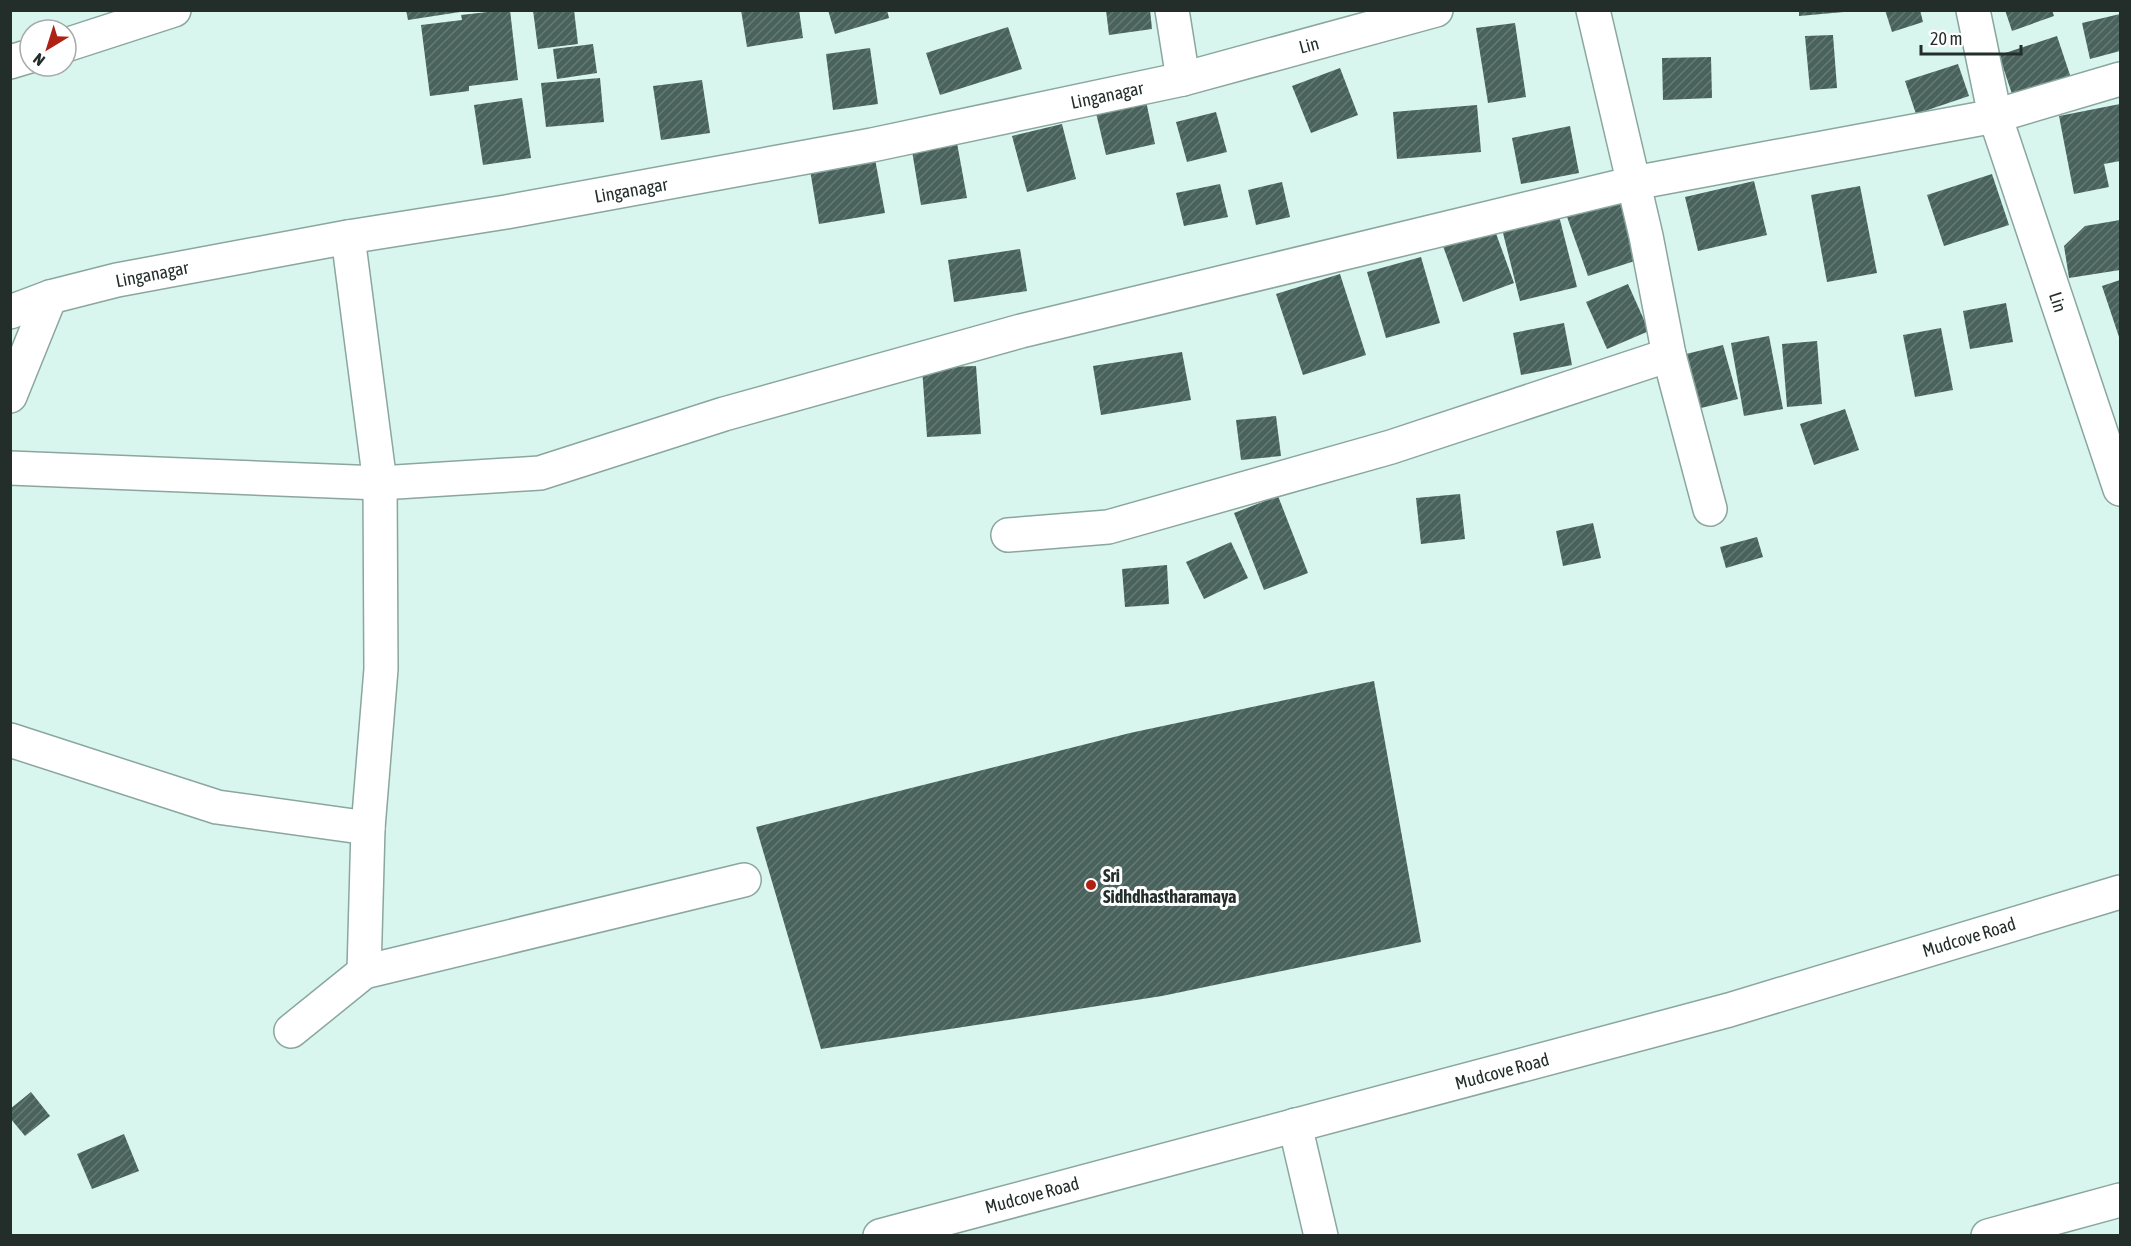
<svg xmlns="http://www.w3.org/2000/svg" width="2131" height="1246" font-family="'Asap Condensed',sans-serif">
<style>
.building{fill:url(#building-hatch)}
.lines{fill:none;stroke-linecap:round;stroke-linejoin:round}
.street-casing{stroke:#8ba69f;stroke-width:36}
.secondary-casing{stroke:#8ba69f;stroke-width:36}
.street{stroke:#fff;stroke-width:33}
.secondary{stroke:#fff;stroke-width:33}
.poi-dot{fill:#b02114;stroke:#fff;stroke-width:2}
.labels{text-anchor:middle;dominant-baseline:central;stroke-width:6;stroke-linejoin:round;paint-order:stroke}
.street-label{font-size:18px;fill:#232e2b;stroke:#fff}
.poi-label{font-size:18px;font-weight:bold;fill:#232e2b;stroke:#fff;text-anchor:start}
</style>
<defs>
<pattern id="building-hatch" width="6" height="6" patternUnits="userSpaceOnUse" patternTransform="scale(1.5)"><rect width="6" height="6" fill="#49625c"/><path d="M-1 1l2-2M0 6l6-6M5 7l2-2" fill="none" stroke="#667a75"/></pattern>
</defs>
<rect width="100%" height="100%" fill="#d8f5ee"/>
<!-- building -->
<g class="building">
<polygon points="406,10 460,10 460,12 408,20"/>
<polygon points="505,10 510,10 518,80 469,86 469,91 430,96 421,25 462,20 461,15"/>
<polygon points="533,10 574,10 578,44 538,49"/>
<polygon points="741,10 799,10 803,38 747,47"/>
<polygon points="828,10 887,10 889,18 835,34"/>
<polygon points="1106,10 1150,10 1152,29 1109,35"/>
<polygon points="1799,10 1844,10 1844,12 1799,16"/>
<polygon points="1885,10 1920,10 1923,22 1892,32"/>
<polygon points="2005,10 2052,10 2054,16 2012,31"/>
<polygon points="2120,14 2120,51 2090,59 2082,23"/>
<polygon points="1515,23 1526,97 1488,103 1476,28"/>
<polygon points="1008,27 1022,69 940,95 926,53"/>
<polygon points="1833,35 1837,88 1810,90 1805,36"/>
<polygon points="2057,36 2071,78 2013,97 1999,55"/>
<polygon points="593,44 597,73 557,79 553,49"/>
<polygon points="870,48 878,104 833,110 826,54"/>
<polygon points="1711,57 1712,98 1663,100 1662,58"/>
<polygon points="1958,64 1969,96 1916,114 1905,81"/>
<polygon points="1340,68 1358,115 1311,133 1292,86"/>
<polygon points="600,78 604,122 546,127 541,83"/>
<polygon points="702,80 710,133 661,140 653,86"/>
<polygon points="522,98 531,158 483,165 474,105"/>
<polygon points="1146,101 1155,144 1106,155 1096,113"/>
<polygon points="2120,104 2120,161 2104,164 2109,187 2074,194 2059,116"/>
<polygon points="1477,105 1481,152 1397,159 1393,112"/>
<polygon points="1216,112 1227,152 1187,162 1176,122"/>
<polygon points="1062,124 1076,179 1027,192 1012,136"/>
<polygon points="1570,126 1579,173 1521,184 1512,138"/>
<polygon points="957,143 967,198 921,205 912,151"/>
<polygon points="875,159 885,213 819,224 810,170"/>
<polygon points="1992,174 2009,225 1944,246 1927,195"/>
<polygon points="1754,181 1767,235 1698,251 1685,197"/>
<polygon points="1282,182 1290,217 1256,225 1248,190"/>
<polygon points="1220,184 1228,217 1184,226 1176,193"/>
<polygon points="1860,186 1877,273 1827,282 1811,195"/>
<polygon points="1620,196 1641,259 1588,276 1566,214"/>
<polygon points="1558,212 1577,287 1520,301 1501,225"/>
<polygon points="2120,220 2120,270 2069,278 2064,246 2085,226"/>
<polygon points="1494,228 1514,283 1463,302 1443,246"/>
<polygon points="1020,249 1027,291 954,302 948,260"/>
<polygon points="1421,257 1440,323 1386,338 1367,272"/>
<polygon points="1340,274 1366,355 1303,375 1276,294"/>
<polygon points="2120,280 2120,340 2102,286"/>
<polygon points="1628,284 1649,331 1607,349 1586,302"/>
<polygon points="2006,303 2013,342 1970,349 1963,311"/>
<polygon points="1564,323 1572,365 1521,375 1513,333"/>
<polygon points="1941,328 1953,390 1915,397 1903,335"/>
<polygon points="1769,336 1783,409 1744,416 1731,343"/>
<polygon points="1817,341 1822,404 1787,407 1782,344"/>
<polygon points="1723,345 1738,399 1701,408 1686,354"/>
<polygon points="1182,352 1191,400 1101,415 1093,366"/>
<polygon points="976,366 981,434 927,437 922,368"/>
<polygon points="1845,409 1859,450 1814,465 1800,424"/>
<polygon points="1276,416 1281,456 1241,460 1236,420"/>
<polygon points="1460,494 1465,539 1421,544 1416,498"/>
<polygon points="1278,496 1308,573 1264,590 1234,513"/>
<polygon points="1593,523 1601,558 1563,566 1556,531"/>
<polygon points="1757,537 1763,557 1726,568 1720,547"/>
<polygon points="1231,542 1248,578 1204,599 1186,562"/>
<polygon points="1167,565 1169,604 1125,607 1122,569"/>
<polygon points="1374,681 1421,942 1162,996 821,1049 756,827 1130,733"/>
<polygon points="31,1092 50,1116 25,1136 10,1118 10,1109"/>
<polygon points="124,1134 139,1171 92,1189 77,1154"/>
</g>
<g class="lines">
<!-- street casing -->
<g class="street-casing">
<g id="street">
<polyline points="1172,10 1183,79"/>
<polyline points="66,45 174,10"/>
<polyline points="10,62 30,56"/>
<polyline points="2120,79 1995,116 2120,489"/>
<polyline points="348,237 380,483 381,669 368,828 364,972"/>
<polyline points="1669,355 1710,509"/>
<polyline points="10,396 50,297"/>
<polyline points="10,468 380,483 540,473 724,414 1021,331 1634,183 1995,116 1973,10"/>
<polyline points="1008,535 1108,527 1391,447 1669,355 1646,236 1593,10"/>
<polyline points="10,740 217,807 368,828"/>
<polyline points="291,1031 364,972 744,880"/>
<polyline points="1295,1125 1321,1236"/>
<polyline points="1988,1236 2120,1200"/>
</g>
</g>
<!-- secondary casing -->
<g class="secondary-casing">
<g id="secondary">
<polyline points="10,312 50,297 117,280 348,237 506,212 872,145 1183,79 1436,10"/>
<polyline points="880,1236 1729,1010 2120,892"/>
</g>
</g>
<!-- street -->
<use href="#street" class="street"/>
<!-- secondary -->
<use href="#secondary" class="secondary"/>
</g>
<!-- markers -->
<circle class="poi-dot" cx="1091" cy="885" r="6"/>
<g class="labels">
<!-- street labels -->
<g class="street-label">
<text transform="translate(1309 45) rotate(-15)">Lin</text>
<text transform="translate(1107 95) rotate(-12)">Linganagar</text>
<text transform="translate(631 190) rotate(-10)">Linganagar</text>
<text transform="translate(152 274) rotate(-11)">Linganagar</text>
<text transform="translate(2058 302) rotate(72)">Lin</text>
<text transform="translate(1969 937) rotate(-17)">Mudcove Road</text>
<text transform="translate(1502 1071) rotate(-15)">Mudcove Road</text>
<text transform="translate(1032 1195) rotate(-15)">Mudcove Road</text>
</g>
<!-- poi labels -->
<g class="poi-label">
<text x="1103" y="875">Sri<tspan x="1103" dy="21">Sidhdhastharamaya</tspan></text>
</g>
</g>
<!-- border -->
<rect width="2131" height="1246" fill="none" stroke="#232e2b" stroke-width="24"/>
<!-- north arrow -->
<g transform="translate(48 48) rotate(218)"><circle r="28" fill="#ffffff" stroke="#a7abaa" stroke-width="1.5"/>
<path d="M0-4.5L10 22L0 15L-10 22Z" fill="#b02114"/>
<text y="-9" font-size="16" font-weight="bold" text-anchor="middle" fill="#232e2b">N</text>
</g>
<!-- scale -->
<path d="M1921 45v9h100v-9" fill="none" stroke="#232e2b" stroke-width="3"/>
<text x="1930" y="45" font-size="18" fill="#232e2b" stroke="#ffffff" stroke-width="4.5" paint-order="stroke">20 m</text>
</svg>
